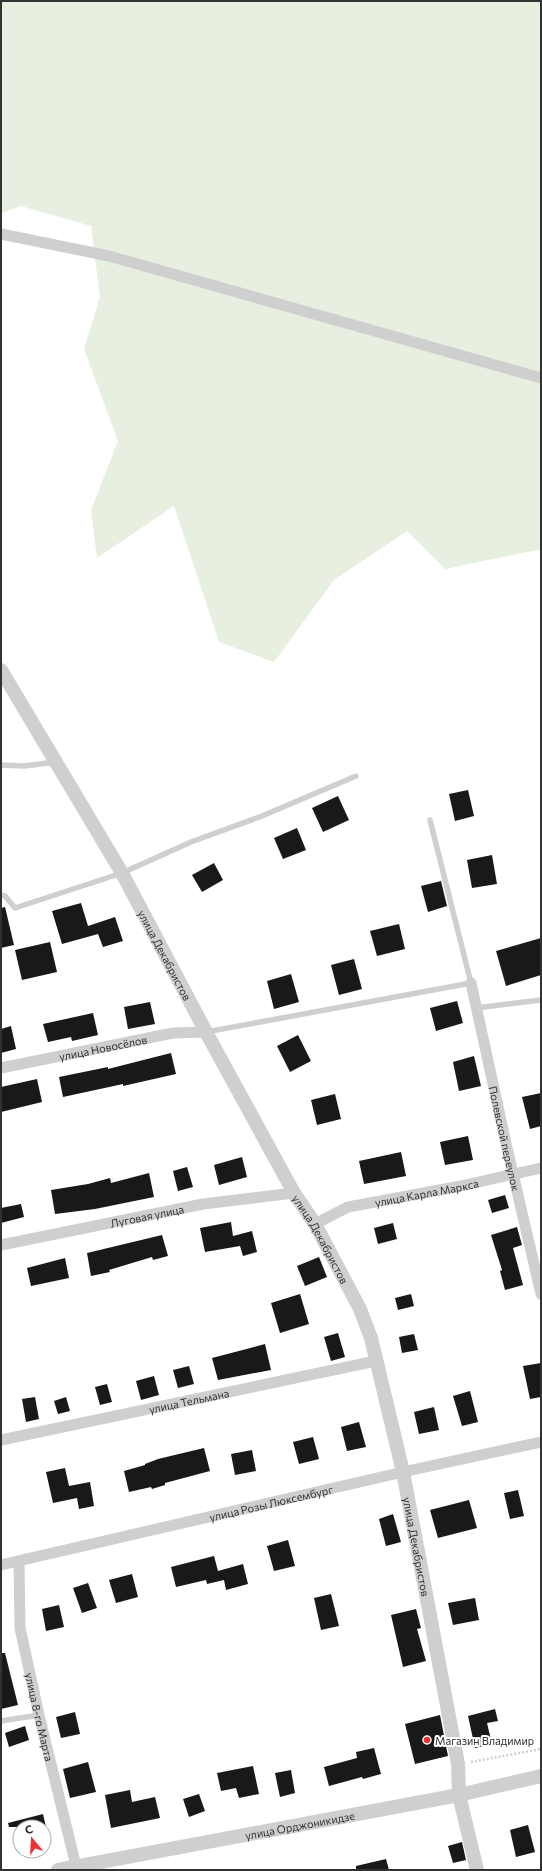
<svg xmlns="http://www.w3.org/2000/svg" width="542" height="1871" font-family="Commissioner,sans-serif">
<style>
.green{fill:#e7efe0}
.building{fill:#191919}
.lines{fill:none;stroke-linecap:round;stroke-linejoin:round}
.path{stroke:#cfcfcf;stroke-width:2.5;stroke-dasharray:2 2;stroke-linecap:butt}
.service{stroke:#cfcfcf;stroke-width:5.5}
.minor{stroke:#cfcfcf;stroke-width:11}
.tertiary{stroke:#cfcfcf;stroke-width:14}
.poi-dot{fill:#ec3133;stroke:#fff;stroke-width:1.5}
.labels{text-anchor:middle;dominant-baseline:central;stroke-width:4;stroke-linejoin:round;paint-order:stroke}
.street-label{font-size:11px;fill:#323232;stroke:#fff}
.poi-label{font-size:11px;fill:#323232;stroke:#fff;text-anchor:start}
</style>
<rect width="100%" height="100%" fill="#fff"/>
<!-- green -->
<polygon class="green" points="1,1 541,1 541,550 537,550 445,569 407,531 334,580 274,662 219,642 174,506 97,558 91,510 118,441 84,349 100,297 91,226 21,206 1,213"/>
<!-- building -->
<g class="building">
<polygon points="468,790 474,816 455,821 449,794"/>
<polygon points="338,796 349,820 323,832 312,808"/>
<polygon points="297,828 306,850 283,859 274,838"/>
<polygon points="492,855 497,884 472,888 467,860"/>
<polygon points="214,863 223,880 202,892 192,875"/>
<polygon points="441,881 447,906 428,912 421,886"/>
<polygon points="81,903 88,926 115,917 123,941 103,947 98,934 62,944 52,911"/>
<polygon points="5,907 14,945 1,948 1,908"/>
<polygon points="399,924 405,949 377,956 370,931"/>
<polygon points="541,938 541,975 506,986 496,951"/>
<polygon points="50,942 57,972 22,980 15,950"/>
<polygon points="354,959 362,989 339,995 331,965"/>
<polygon points="291,974 299,1002 274,1009 267,981"/>
<polygon points="457,1001 463,1023 436,1031 430,1008"/>
<polygon points="150,1002 155,1024 128,1029 124,1007"/>
<polygon points="93,1013 98,1035 72,1041 71,1037 48,1042 43,1024"/>
<polygon points="11,1026 16,1049 1,1053 1,1029"/>
<polygon points="298,1035 311,1061 290,1072 277,1046"/>
<polygon points="171,1053 176,1074 123,1086 123,1084 63,1097 59,1077 108,1067 108,1069"/>
<polygon points="474,1056 481,1086 459,1091 453,1062"/>
<polygon points="37,1079 42,1102 1,1112 1,1087"/>
<polygon points="541,1093 541,1126 530,1129 522,1097"/>
<polygon points="335,1094 341,1119 317,1125 311,1100"/>
<polygon points="468,1136 473,1160 445,1165 440,1142"/>
<polygon points="401,1152 406,1176 364,1184 359,1161"/>
<polygon points="242,1157 247,1177 219,1185 214,1165"/>
<polygon points="187,1167 193,1187 178,1191 173,1171"/>
<polygon points="149,1173 154,1197 95,1209 55,1214 51,1190 88,1184 110,1178 111,1183"/>
<polygon points="505,1195 509,1208 492,1213 488,1200"/>
<polygon points="21,1204 24,1217 1,1223 1,1208"/>
<polygon points="231,1222 233,1236 252,1231 257,1252 243,1256 240,1246 205,1252 200,1228"/>
<polygon points="393,1223 397,1239 378,1244 374,1228"/>
<polygon points="517,1227 522,1245 513,1248 523,1285 505,1290 500,1271 502,1270 491,1235"/>
<polygon points="162,1235 168,1256 153,1260 152,1257 109,1270 110,1272 91,1276 87,1253"/>
<polygon points="319,1257 327,1277 305,1286 297,1266"/>
<polygon points="65,1258 69,1278 31,1286 27,1268"/>
<polygon points="300,1294 309,1324 280,1333 271,1303"/>
<polygon points="411,1294 414,1306 398,1310 395,1298"/>
<polygon points="338,1333 345,1357 331,1361 324,1337"/>
<polygon points="414,1334 418,1350 402,1353 399,1337"/>
<polygon points="265,1344 271,1370 218,1380 212,1358"/>
<polygon points="541,1363 541,1397 530,1399 523,1366"/>
<polygon points="189,1366 194,1384 178,1388 173,1370"/>
<polygon points="154,1376 159,1395 141,1400 136,1381"/>
<polygon points="107,1384 112,1402 100,1405 95,1387"/>
<polygon points="470,1391 478,1422 462,1426 453,1396"/>
<polygon points="35,1397 39,1419 26,1422 22,1399"/>
<polygon points="66,1397 70,1411 58,1414 54,1401"/>
<polygon points="434,1407 439,1430 419,1434 414,1412"/>
<polygon points="359,1422 366,1447 347,1451 341,1427"/>
<polygon points="313,1437 319,1459 299,1464 293,1442"/>
<polygon points="204,1448 210,1471 165,1483 165,1485 152,1489 151,1487 129,1492 124,1471 145,1465 145,1464 158,1459"/>
<polygon points="252,1450 256,1471 235,1475 231,1454"/>
<polygon points="65,1468 69,1486 90,1482 94,1506 79,1509 77,1498 53,1503 46,1472"/>
<polygon points="518,1490 524,1516 510,1519 504,1493"/>
<polygon points="469,1500 477,1528 438,1538 430,1510"/>
<polygon points="393,1514 401,1542 386,1546 379,1519"/>
<polygon points="288,1540 295,1566 274,1571 267,1546"/>
<polygon points="214,1556 218,1571 243,1564 248,1584 226,1590 224,1580 207,1584 206,1580 176,1587 171,1567"/>
<polygon points="132,1574 138,1597 116,1603 109,1580"/>
<polygon points="88,1583 97,1608 82,1613 73,1588"/>
<polygon points="331,1594 339,1626 321,1630 314,1598"/>
<polygon points="475,1598 479,1620 453,1625 448,1603"/>
<polygon points="59,1605 64,1627 46,1631 42,1609"/>
<polygon points="416,1609 421,1628 417,1629 426,1661 403,1667 391,1615"/>
<polygon points="1,1653 5,1653 18,1705 1,1709"/>
<polygon points="495,1709 498,1721 487,1723 492,1744 475,1748 468,1716"/>
<polygon points="75,1712 80,1734 61,1738 56,1717"/>
<polygon points="440,1715 448,1756 415,1764 405,1724"/>
<polygon points="25,1726 29,1740 9,1747 5,1733"/>
<polygon points="374,1748 381,1774 363,1779 362,1777 329,1786 324,1767 357,1758 356,1752"/>
<polygon points="88,1762 96,1792 70,1798 63,1769"/>
<polygon points="253,1766 259,1794 239,1798 236,1788 221,1791 217,1773"/>
<polygon points="291,1770 295,1793 280,1797 275,1773"/>
<polygon points="130,1790 132,1802 155,1797 160,1818 111,1828 105,1795"/>
<polygon points="199,1794 205,1811 189,1817 183,1799"/>
<polygon points="43,1814 46,1827 9,1827 8,1823"/>
<polygon points="528,1825 535,1852 516,1857 510,1830"/>
<polygon points="462,1842 466,1860 453,1863 448,1846"/>
<polygon points="386,1859 389,1870 356,1870 356,1866"/>
</g>
<g class="lines">
<!-- path -->
<polyline class="path" points="471,1762 541,1749"/>
<!-- service -->
<g class="service">
<polyline points="1,765 24,766 56,762"/>
<polyline points="1,895 5,896 15,908 122,873 191,842 262,816 356,776"/>
<polyline points="476,1008 541,1000"/>
<polyline points="206,1032 471,983 430,820"/>
<polyline points="1,1721 39,1715"/>
</g>
<!-- minor -->
<g class="minor">
<polyline points="1,234 109,256 541,378"/>
<path id="s1" d="M471,983L507,1148L541,1294"/>
<path id="s2" d="M1,1068L173,1033L206,1032"/>
<path id="s3" d="M315,1224L348,1207L461,1186L541,1168"/>
<path id="s4" d="M1,1245L203,1204L294,1193"/>
<path id="s5" d="M1,1440L376,1361"/>
<path id="s6" d="M19,1561L20,1628L39,1715L77,1870"/>
<path id="s7" d="M1,1565L403,1472L541,1442"/>
</g>
<!-- tertiary -->
<g class="tertiary">
<path id="s8" d="M1,670L122,873L206,1032L294,1193L315,1224L360,1309L371,1338L403,1472L458,1764L459,1795L477,1870"/>
<path id="s9" d="M58,1870L459,1795L541,1776"/>
</g>
</g>
<!-- markers -->
<circle class="poi-dot" cx="427" cy="1740" r="4"/>
<g class="labels">
<!-- street labels -->
<g class="street-label">
<text stroke="none"><textPath href="#s8" startOffset="329">улица Декабристов</textPath></text>
<text stroke="none"><textPath href="#s2" startOffset="104">улица Новосёлов</textPath></text>
<text stroke="none"><textPath href="#s1" startOffset="159">Полевской переулок</textPath></text>
<text stroke="none"><textPath href="#s3" startOffset="117">улица Карла Маркса</textPath></text>
<text stroke="none"><textPath href="#s4" startOffset="149">Луговая улица</textPath></text>
<text stroke="none"><textPath href="#s8" startOffset="653">улица Декабристов</textPath></text>
<text stroke="none"><textPath href="#s5" startOffset="192">улица Тельмана</textPath></text>
<text stroke="none"><textPath href="#s7" startOffset="277">улица Розы Люксембург</textPath></text>
<text stroke="none"><textPath href="#s8" startOffset="978">улица Декабристов</textPath></text>
<text stroke="none"><textPath href="#s6" startOffset="158">улица 8-го Марта</textPath></text>
<text stroke="none"><textPath href="#s9" startOffset="246">улица Орджоникидзе</textPath></text>
</g>
<!-- poi labels -->
<g class="poi-label">
<text x="435" y="1740">Магазин Владимир</text>
</g>
</g>
<!-- border -->
<rect width="542" height="1871" fill="none" stroke="#323232" stroke-width="4"/>
<!-- north arrow -->
<g transform="translate(32 1839) rotate(342)"><circle r="19" fill="#ffffff" stroke="#adadad"/>
<path d="M0-3L7 15L0 10L-7 15Z" fill="#ec3133"/>
<text y="-6" font-size="11" font-weight="bold" text-anchor="middle" fill="#323232">С</text>
</g>
</svg>
